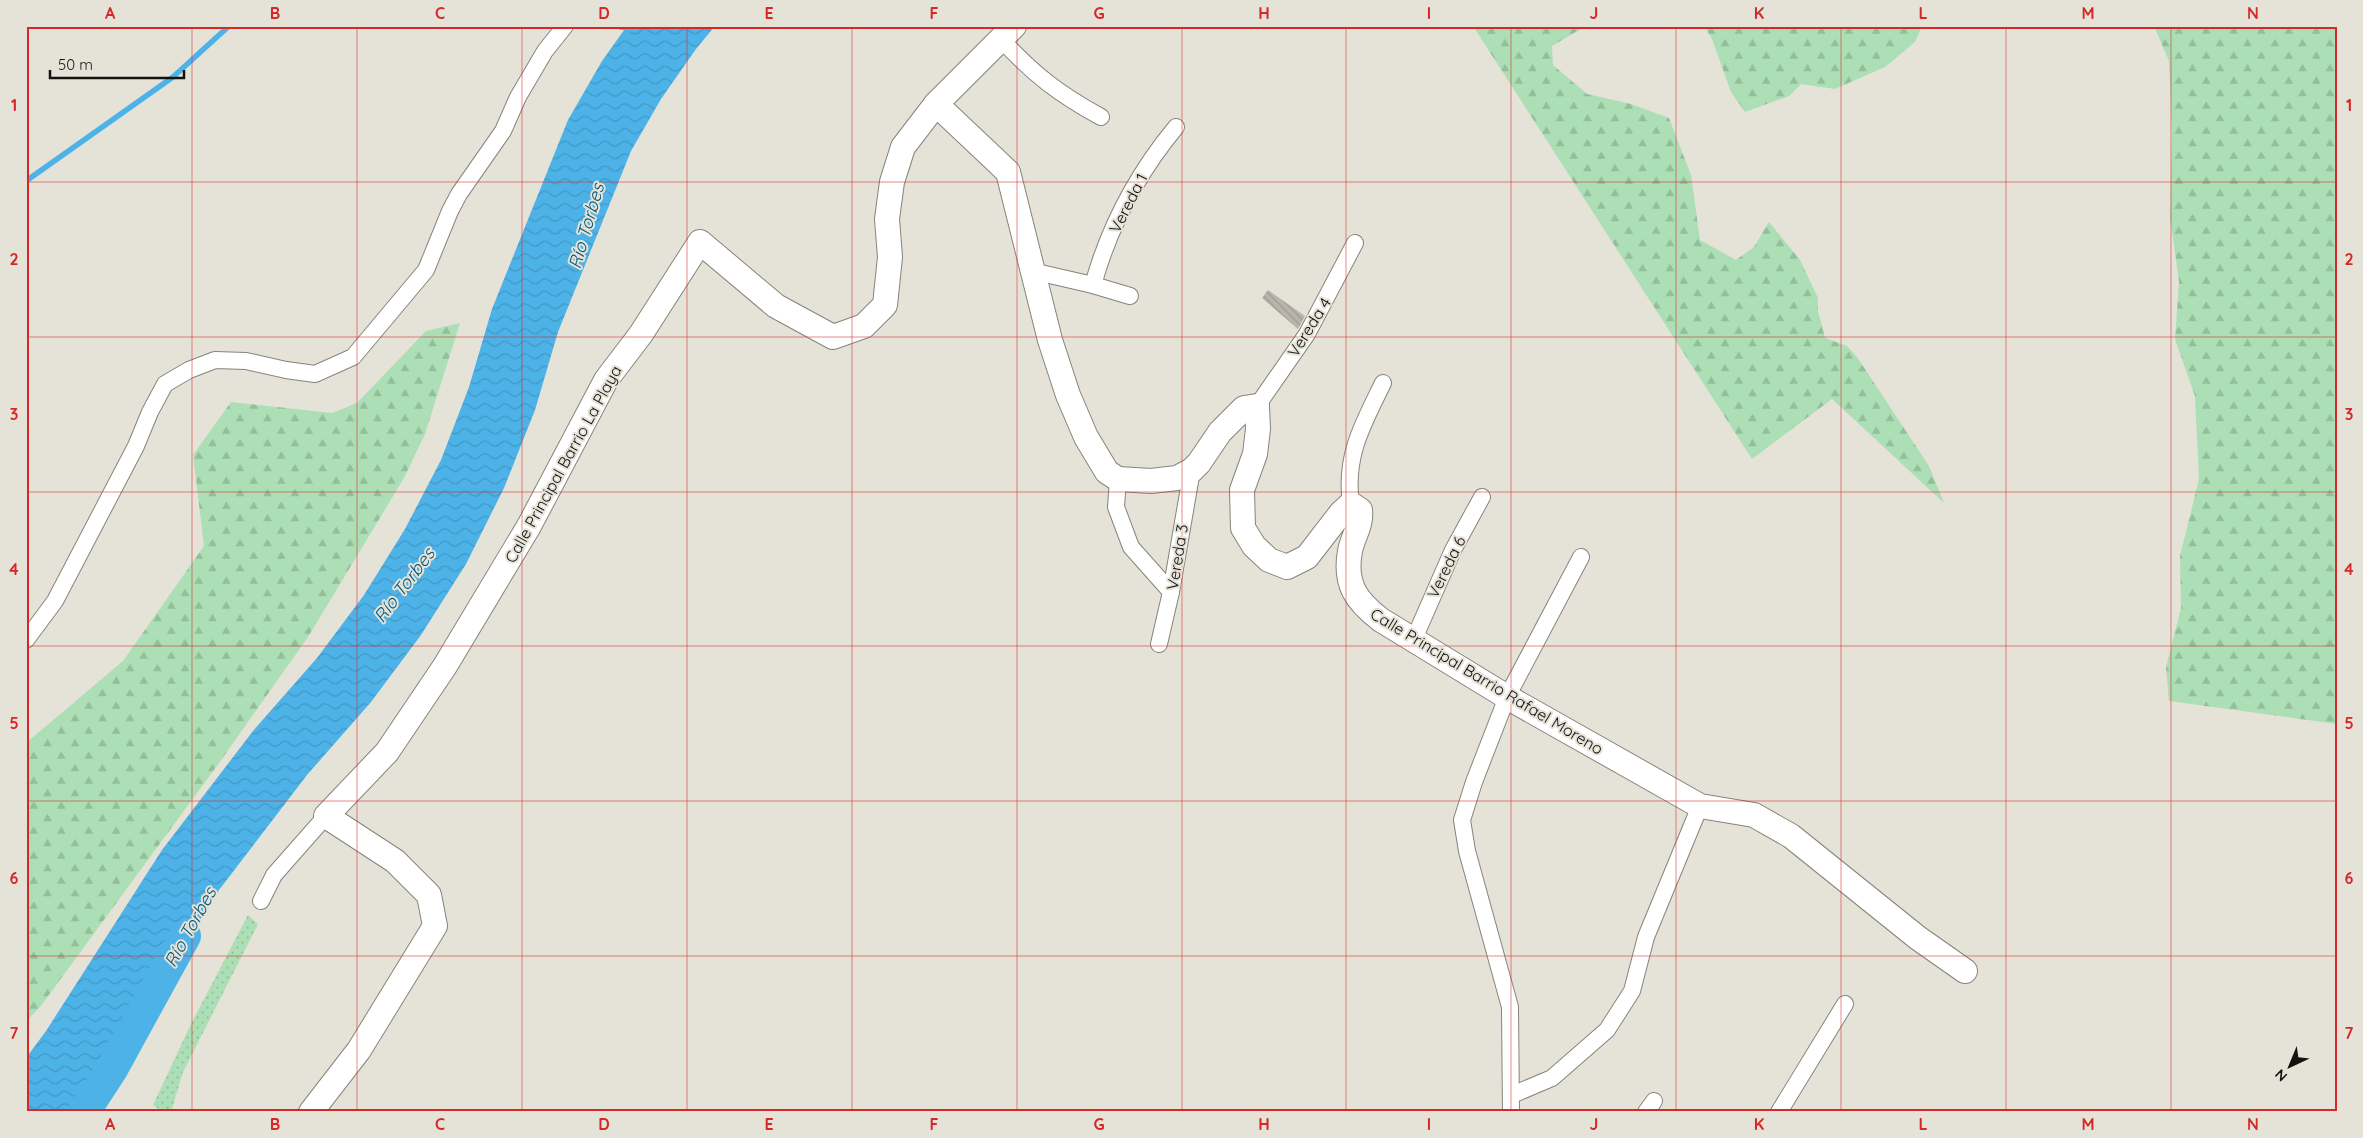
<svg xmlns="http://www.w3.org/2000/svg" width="2363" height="1138" font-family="Quicksand,sans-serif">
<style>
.grass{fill:url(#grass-dots)}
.forest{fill:url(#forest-firs)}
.water{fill:url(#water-waves)}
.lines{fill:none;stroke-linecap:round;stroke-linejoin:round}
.stream{stroke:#4db2e7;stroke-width:5.5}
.river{stroke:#4db2e7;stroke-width:32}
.building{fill:url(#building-back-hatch)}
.street-casing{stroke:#87847b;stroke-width:18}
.secondary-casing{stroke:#87847b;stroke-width:26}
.street{stroke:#fff;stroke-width:16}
.secondary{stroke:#fff;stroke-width:24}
.grid{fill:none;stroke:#d62828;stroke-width:1;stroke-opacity:0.55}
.labels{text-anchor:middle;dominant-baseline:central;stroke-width:4;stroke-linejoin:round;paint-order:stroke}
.street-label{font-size:16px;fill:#14120f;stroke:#e5e2d8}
.water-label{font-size:18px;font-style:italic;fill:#03577a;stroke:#e5e2d8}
.neatline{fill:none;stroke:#d62828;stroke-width:2}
.grid-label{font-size:16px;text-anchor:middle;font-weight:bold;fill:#d62828}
</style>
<defs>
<pattern id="grass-dots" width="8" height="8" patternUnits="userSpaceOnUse" patternTransform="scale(1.25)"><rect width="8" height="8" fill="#acdfb5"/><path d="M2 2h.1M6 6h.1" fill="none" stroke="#93be9a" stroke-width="1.8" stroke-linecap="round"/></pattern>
<pattern id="forest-firs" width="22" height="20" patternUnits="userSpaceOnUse" patternTransform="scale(1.25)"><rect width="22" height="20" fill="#acdfb5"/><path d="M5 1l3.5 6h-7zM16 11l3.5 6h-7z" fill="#93be9a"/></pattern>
<pattern id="water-waves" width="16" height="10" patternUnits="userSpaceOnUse" patternTransform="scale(1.25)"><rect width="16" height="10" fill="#4db2e7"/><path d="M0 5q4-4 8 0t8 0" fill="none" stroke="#4298c5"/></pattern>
<pattern id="building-back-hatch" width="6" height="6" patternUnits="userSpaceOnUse" patternTransform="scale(1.25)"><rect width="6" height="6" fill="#b9b5ac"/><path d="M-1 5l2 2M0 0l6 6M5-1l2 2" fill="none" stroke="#9e9b93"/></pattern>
</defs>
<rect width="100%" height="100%" fill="#e5e2d8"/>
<!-- grass -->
<polygon class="grass" points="248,915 258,924 183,1072 171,1112 163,1112 153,1105 190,1026"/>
<!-- forest -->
<g class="forest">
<polygon points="1473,26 1586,26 1552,46 1553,65 1587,94 1631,104 1669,118 1691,175 1700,240 1736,260 1754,247 1769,222 1800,260 1818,298 1818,311 1825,338 1847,346 1857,357 1929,466 1944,503 1832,399 1752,459"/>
<polygon points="1704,26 1922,26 1915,42 1885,67 1835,89 1801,84 1789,96 1745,112 1731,92 1712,39"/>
<polygon points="2154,26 2337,26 2337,724 2169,701 2166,667 2181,608 2180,556 2199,479 2195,396 2175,339 2179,282 2170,217 2172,133 2169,61"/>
<polygon points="460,323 425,434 404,478 308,637 219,763 40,1007 26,1021 26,743 123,661 204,546 193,455 231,402 332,413 357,403 426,331"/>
</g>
<!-- water -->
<polygon class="water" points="627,26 715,26 696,49 661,99 631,151 558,332 535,410 504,488 466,564 421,635 371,702 307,775 219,890 104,1071 72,1112 26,1112 26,1058 46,1031 162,850 253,731 317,658 364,595 405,529 441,460 469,387 492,309 568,120 602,61"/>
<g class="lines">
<!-- stream -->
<g class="stream">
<polyline points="617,26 632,29"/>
<polyline points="26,181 173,77 229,26"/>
</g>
<!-- river -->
<polyline class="river" points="84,1112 112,1069 185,936"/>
</g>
<!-- building -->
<polygon class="building" points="1268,290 1305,316 1298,329 1262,298"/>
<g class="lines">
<!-- street casing -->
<g class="street-casing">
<g id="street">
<path d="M1001,39C1034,75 1059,94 1101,117"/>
<polyline points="1032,271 1093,285 1130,296"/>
<path d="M1093,285C1109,227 1138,173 1176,127"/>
<polyline points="1257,406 1307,334 1355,243"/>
<polyline points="1118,479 1116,507 1131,547 1171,592"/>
<path d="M1351,504C1344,456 1363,424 1383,383"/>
<polyline points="1414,639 1453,550 1482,497"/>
<polyline points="26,640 55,601 136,446 150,412 165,384 189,370 215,360 246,361 286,370 315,374 353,357 426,270 450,211 459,194 503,131 518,97 545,51 565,26"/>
<polyline points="1159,644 1171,592 1192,470"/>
<polyline points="261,901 274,875 326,816"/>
<polyline points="1512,1095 1552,1078 1607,1030 1632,991 1646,937 1700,806"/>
<polyline points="1511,1112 1510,1007 1467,851 1462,820 1474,782 1507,697 1581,557"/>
<polyline points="1646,1112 1654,1101"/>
<polyline points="1779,1112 1845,1004"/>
</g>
</g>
<!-- secondary casing -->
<g class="secondary-casing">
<g id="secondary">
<path d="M936,104L1008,172L1050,340L1068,395L1086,437L1107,472L1118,479L1151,481L1177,478L1192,470L1199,463L1220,432L1244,408L1257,406L1258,429L1255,454L1242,490L1243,528L1254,546L1269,560L1287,567L1307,557L1341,513L1351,504L1360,510C1362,525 1353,536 1350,551C1344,584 1356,601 1381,620L1507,697L1700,806L1754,815L1791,836L1918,938L1965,971"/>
<polyline points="311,1112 359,1050 435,926 429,895 395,861 326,816 387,752 445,666 529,526 606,380 641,334 700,242 776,306 833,337 864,326 885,305 890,257 887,219 892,182 903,147 936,104 1014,26"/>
</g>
</g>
<!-- street -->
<use href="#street" class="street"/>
<!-- secondary -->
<use href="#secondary" class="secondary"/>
</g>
<!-- grid -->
<path class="grid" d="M192,26V1112M357,26V1112M522,26V1112M687,26V1112M852,26V1112M1017,26V1112M1182,26V1112M1346,26V1112M1511,26V1112M1676,26V1112M1841,26V1112M2006,26V1112M2171,26V1112M26,182H2337M26,337H2337M26,492H2337M26,646H2337M26,801H2337M26,956H2337"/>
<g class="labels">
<!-- street labels -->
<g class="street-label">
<text transform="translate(1128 203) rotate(-63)">Vereda 1</text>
<text transform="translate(1309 327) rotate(-58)">Vereda 4</text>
<text transform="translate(563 464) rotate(-61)">Calle Principal Barrio La Playa</text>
<text transform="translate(1177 557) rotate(-81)">Vereda 3</text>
<text transform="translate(1446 567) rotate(-64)">Vereda 6</text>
<text transform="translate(1487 681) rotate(31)">Calle Principal Barrio Rafael Moreno</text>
</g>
<!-- water labels -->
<g class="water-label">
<text transform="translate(586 226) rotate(-74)">Río Torbes</text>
<text transform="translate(404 585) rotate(-53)">Río Torbes</text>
<text transform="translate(190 927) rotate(-61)">Río Torbes</text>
</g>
</g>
<!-- border -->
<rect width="2363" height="1138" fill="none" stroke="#e5e2d8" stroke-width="55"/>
<!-- north arrow -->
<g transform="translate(2290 1066) rotate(224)" stroke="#e5e2d8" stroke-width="4" paint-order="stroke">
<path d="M0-4L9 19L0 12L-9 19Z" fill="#14120f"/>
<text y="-8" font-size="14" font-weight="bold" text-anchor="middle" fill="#14120f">N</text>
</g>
<!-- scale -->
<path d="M50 70v8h134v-8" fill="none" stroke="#14120f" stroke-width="2.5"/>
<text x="58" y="70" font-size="15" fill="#14120f" stroke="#e5e2d8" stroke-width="4" paint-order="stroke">50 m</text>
<rect x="28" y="28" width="2308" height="1082" class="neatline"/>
<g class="grid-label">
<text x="110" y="19">A</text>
<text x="275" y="19">B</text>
<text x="440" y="19">C</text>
<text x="604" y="19">D</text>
<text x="769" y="19">E</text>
<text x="934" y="19">F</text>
<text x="1099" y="19">G</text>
<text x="1264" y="19">H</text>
<text x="1429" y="19">I</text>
<text x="1594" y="19">J</text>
<text x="1759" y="19">K</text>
<text x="1923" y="19">L</text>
<text x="2088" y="19">M</text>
<text x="2253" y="19">N</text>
<text x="14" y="111">1</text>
<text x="2349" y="111">1</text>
<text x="14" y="265">2</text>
<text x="2349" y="265">2</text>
<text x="14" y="420">3</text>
<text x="2349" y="420">3</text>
<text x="14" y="575">4</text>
<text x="2349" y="575">4</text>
<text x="14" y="729">5</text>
<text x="2349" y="729">5</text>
<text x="14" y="884">6</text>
<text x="2349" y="884">6</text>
<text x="14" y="1039">7</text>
<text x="2349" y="1039">7</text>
<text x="110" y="1130">A</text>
<text x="275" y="1130">B</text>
<text x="440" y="1130">C</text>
<text x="604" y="1130">D</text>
<text x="769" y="1130">E</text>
<text x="934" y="1130">F</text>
<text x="1099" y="1130">G</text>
<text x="1264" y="1130">H</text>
<text x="1429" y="1130">I</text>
<text x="1594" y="1130">J</text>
<text x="1759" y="1130">K</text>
<text x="1923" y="1130">L</text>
<text x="2088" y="1130">M</text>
<text x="2253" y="1130">N</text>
</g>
</svg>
